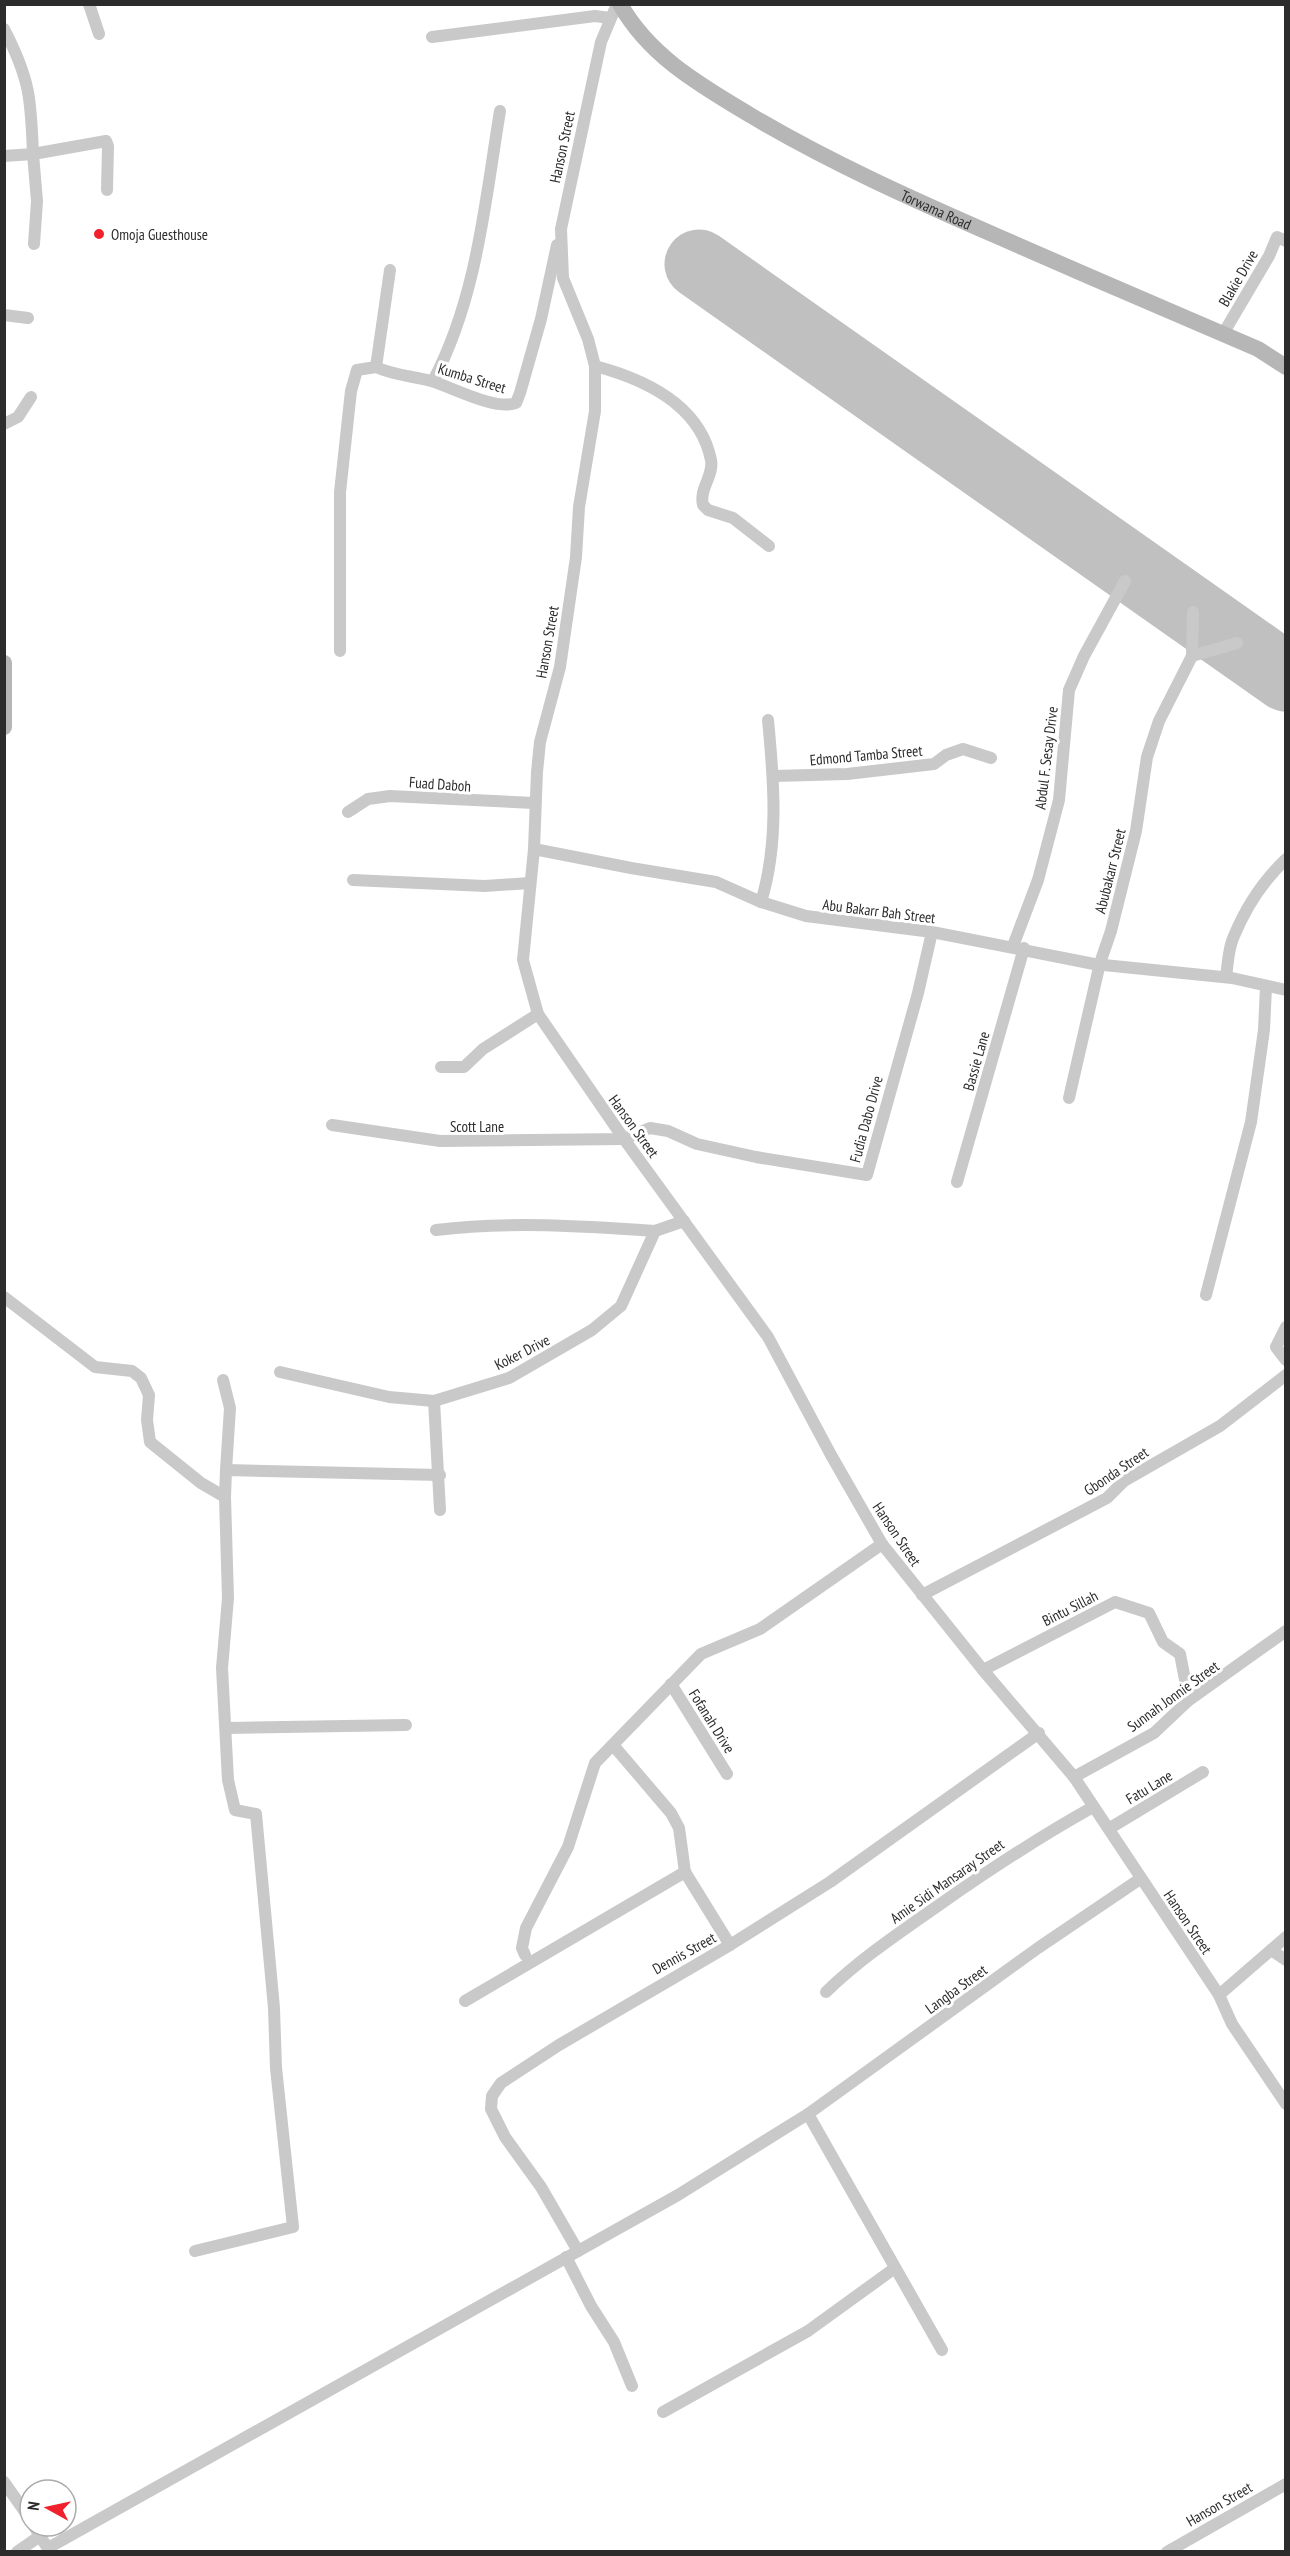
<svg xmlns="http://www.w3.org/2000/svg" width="1290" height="2556" font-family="'PT Sans Narrow',sans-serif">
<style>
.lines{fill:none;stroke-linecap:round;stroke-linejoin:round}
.runway{stroke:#c0c0c0;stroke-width:69}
.street{stroke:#c9c9c9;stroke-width:12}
.secondary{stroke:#b6b6b6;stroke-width:16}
.poi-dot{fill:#f1202d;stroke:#fff;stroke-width:2}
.labels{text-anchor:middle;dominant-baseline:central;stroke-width:6;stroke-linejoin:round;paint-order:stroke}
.street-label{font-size:15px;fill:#2c2c2c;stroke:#fff}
.poi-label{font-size:15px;fill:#2c2c2c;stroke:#fff;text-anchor:start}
</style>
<rect width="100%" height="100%" fill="#fff"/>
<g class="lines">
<!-- runway -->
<polyline class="runway" points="699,264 1286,677"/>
<!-- street -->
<g class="street">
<polyline points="89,4 99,34"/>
<polyline points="617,4 601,42 561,229 563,278 588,339 595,366 595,411 579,507 576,557 560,667 540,742 537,772 534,849 523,960 538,1014 624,1139 768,1337 831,1455 882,1544 983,1670 1074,1777 1219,1995 1232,2024 1286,2104"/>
<path d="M4,29C30,79 31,99 33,154L4,156"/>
<polyline points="432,37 595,16 610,18"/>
<polyline points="34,244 37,201 33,154 106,141 108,146 107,190"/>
<path d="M390,270L376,367C392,375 413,376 431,381C452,387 495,411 516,403L520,393L541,319L557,245"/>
<polyline points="4,315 28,318"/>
<polyline points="1223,334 1269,256 1277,237 1286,241"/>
<path d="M595,366C644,379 700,405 711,460C714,476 699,488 703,505L708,510L733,518L769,546"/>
<path d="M433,381C477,298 485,202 500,111"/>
<polyline points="4,424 18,417 31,397"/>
<polyline points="1193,612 1192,656 1237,643"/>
<polyline points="340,651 340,492 351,391 357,370 376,367"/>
<polyline points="774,776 847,774 934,764 946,755 963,749 991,758"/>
<polyline points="348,812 368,799 390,796 534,803"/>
<polyline points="534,849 631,868 716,882 761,902 806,916 932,932 1094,964 1232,978 1286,990"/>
<polyline points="353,880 485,886 530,883"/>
<path d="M761,902C779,843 774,782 768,720"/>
<polyline points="1013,946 1038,880 1059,800 1069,690 1084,656 1125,581"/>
<path d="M1226,977C1228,964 1228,948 1234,936C1246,907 1263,881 1286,859"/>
<polyline points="441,1067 464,1067 483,1049 538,1014"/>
<polyline points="1069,1098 1100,963 1111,931 1136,831 1147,757 1159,721 1192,656"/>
<polyline points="332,1125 440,1141 624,1139 650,1128 668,1131 697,1144 756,1157 867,1175 918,993 932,932"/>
<polyline points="957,1182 1024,948"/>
<path d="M436,1230C508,1221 582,1226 655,1231"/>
<polyline points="1206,1295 1251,1122 1264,1030 1266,987"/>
<polyline points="4,1297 95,1367 132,1371 141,1378 149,1395 147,1420 150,1442 201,1483 225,1497 226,1470 440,1475"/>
<polyline points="1286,1327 1276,1347 1286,1360"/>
<polyline points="280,1372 389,1397 434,1401 509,1378 592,1330 621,1306 655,1231 684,1221"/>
<polyline points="223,1380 230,1408 226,1470"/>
<polyline points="434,1401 440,1510"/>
<polyline points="922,1595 1107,1498 1124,1481 1220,1426 1286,1375"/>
<polyline points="983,1670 1115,1602 1149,1613 1163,1642 1180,1654 1189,1700"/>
<polyline points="671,1684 727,1774"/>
<polyline points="226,1728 406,1725"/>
<polyline points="613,1745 671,1813 679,1828 685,1872 730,1945"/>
<polyline points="1074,1777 1154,1733 1189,1700 1286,1631"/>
<polyline points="1110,1828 1203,1772"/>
<polyline points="1271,1950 1286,1960"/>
<polyline points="525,1955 522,1948 526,1928 568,1847 595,1763 701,1654 760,1629 882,1544"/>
<path d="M826,1992C860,1959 899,1933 939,1905C989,1870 1039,1837 1093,1807"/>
<polyline points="1219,1995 1286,1937"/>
<polyline points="465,2001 685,1872"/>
<polyline points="195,2251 293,2227 276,2068 274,2008 256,1814 235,1810 228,1780 222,1668 228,1598 225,1497"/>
<polyline points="578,2251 541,2187 505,2137 491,2109 492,2096 501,2083 559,2045 730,1945 830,1882 1039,1733"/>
<polyline points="566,2257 591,2306 614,2342 632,2386"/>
<polyline points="942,2350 808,2114 1038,1948 1140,1879"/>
<polyline points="663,2412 808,2331 895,2268"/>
<polyline points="4,2482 30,2519"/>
<polyline points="34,2526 50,2552"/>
<polyline points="48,2548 678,2195 808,2114"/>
<polyline points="17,2552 40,2536"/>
<polyline points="1167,2552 1286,2484"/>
</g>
<!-- secondary -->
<g class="secondary">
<path id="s1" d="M620,4C649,56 700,85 750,115C829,162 914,200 999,237C1085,275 1172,312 1258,349L1286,367"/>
<polyline points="4,663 4,727"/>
</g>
</g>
<!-- markers -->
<circle class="poi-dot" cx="99" cy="234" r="6"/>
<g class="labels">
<!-- street labels -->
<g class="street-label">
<text transform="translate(562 147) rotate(-78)">Hanson Street</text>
<text stroke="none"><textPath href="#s1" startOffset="382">Torwama Road</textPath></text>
<text transform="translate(1238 278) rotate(-60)">Blakie Drive</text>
<text transform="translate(472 378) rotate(17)">Kumba Street</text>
<text transform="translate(547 642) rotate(-80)">Hanson Street</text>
<text transform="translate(866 755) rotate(-5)">Edmond Tamba Street</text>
<text transform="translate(1046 758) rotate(-83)">Abdul F. Sesay Drive</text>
<text transform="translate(440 784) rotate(4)">Fuad Daboh</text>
<text transform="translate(1110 871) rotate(-76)">Abubakarr Street</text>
<text transform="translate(879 911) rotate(7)">Abu Bakarr Bah Street</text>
<text transform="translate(976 1061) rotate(-74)">Bassie Lane</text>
<text transform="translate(866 1119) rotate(-75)">Fudia Dabo Drive</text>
<text x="477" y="1126">Scott Lane</text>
<text transform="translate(634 1126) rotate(54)">Hanson Street</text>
<text transform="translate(522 1352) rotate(-27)">Koker Drive</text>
<text transform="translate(1116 1471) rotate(-34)">Gbonda Street</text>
<text transform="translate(897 1534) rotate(56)">Hanson Street</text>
<text transform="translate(1070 1608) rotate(-27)">Bintu Sillah</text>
<text transform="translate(1173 1696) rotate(-36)">Sunnah Jonnie Street</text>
<text transform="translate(712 1721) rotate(58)">Fofanah Drive</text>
<text transform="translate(1149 1787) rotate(-31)">Fatu Lane</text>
<text transform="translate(947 1881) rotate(-35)">Amie Sidi Mansaray Street</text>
<text transform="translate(1188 1922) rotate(56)">Hanson Street</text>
<text transform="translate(684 1953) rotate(-29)">Dennis Street</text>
<text transform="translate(956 1989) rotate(-36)">Langba Street</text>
<text transform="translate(1219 2504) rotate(-30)">Hanson Street</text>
</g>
<!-- poi labels -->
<g class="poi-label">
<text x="111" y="234">Omoja Guesthouse</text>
</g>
</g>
<!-- border -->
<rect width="1290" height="2556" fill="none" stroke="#2c2c2c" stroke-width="12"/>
<!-- north arrow -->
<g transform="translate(48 2508) rotate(278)"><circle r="28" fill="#ffffff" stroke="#ababab" stroke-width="1.5"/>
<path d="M0-4.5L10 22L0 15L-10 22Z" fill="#f1202d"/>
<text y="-9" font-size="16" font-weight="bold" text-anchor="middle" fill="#2c2c2c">N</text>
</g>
</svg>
